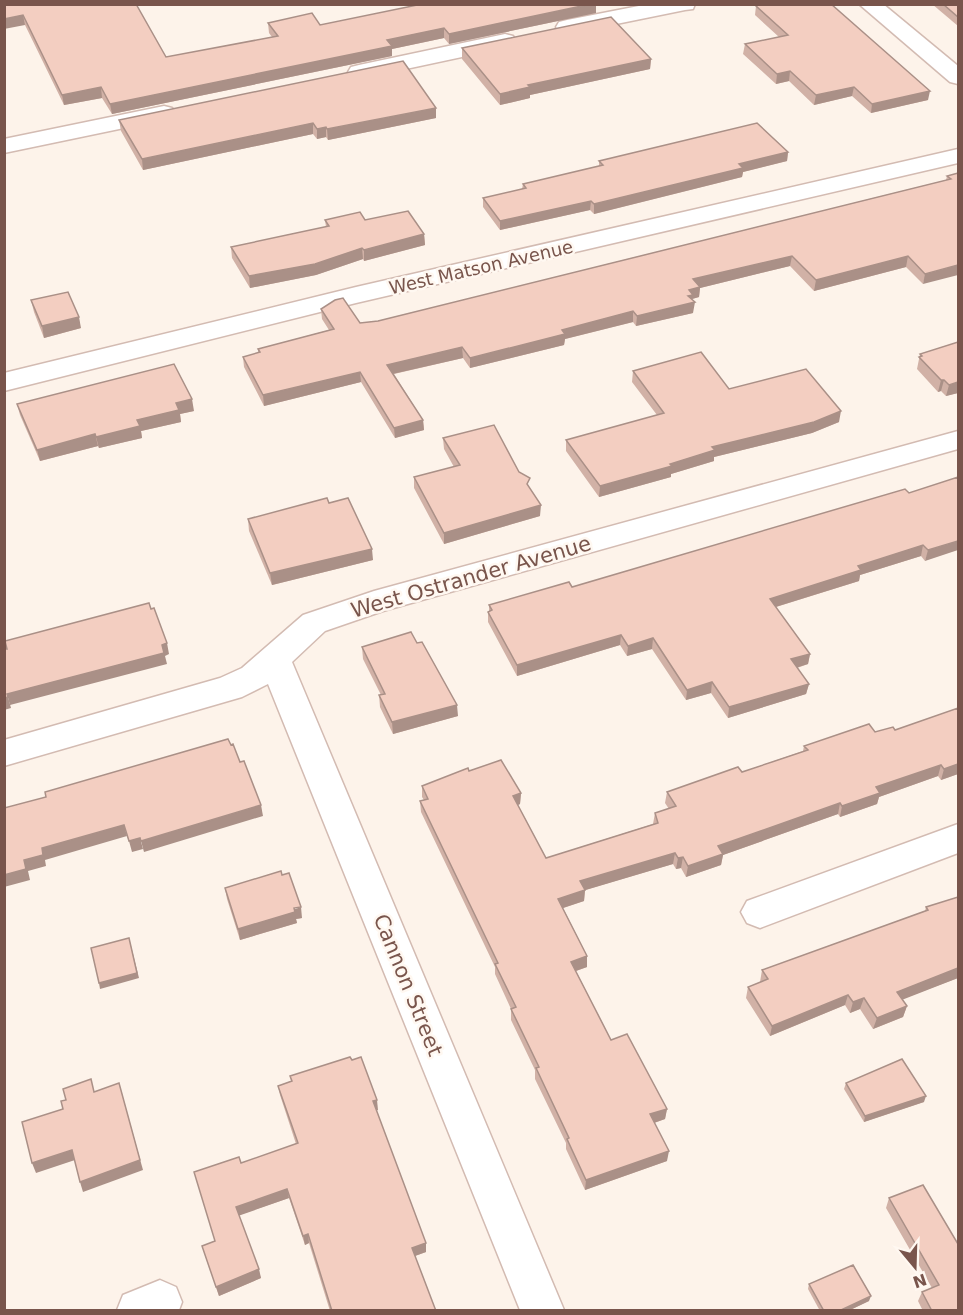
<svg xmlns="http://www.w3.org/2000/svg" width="963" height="1315" font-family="'DejaVu Sans',sans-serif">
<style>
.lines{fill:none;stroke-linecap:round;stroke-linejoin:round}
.minor-casing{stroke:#d3bbb2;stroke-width:3}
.tertiary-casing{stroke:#d3bbb2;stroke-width:3}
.minor{fill:#fff;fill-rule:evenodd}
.tertiary{fill:#fff;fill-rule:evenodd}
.wall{fill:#d1b1a6}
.shaded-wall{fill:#aa9087}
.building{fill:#f3cec1;stroke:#aa9087;stroke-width:1.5}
.labels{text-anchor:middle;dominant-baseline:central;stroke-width:5;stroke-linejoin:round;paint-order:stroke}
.far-street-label{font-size:18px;fill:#79554c;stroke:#fff8f1}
.street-label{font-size:21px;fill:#79554c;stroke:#fff8f1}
</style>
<rect width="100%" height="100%" fill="#fdf3ea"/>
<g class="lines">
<!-- minor casing -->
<g class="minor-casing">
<g id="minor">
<polygon points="649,4 695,4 693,9 685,10 567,34 559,32 556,27 559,22 567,20"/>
<polygon points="505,34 513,36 516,41 513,46 359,79 351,77 348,72 351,67 359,65"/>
<polygon points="164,106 172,108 176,113 172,118 4,153 4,139"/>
<polygon points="958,149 958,163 356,303 4,391 4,373 356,287"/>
<polygon points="958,431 958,449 383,611 325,631 292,662 564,1310 520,1310 268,684 242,697 4,766 4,740 220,678 242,668 303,615 374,591"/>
<polygon points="958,824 958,853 760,928 747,923 741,912 747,901"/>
<polygon points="160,1280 176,1287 182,1302 179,1310 117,1310 123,1295"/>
</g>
</g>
<!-- tertiary casing -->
<g class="tertiary-casing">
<polygon id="tertiary" points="859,4 883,4 958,66 958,84 950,82"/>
</g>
<!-- minor -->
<use href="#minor" class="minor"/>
<!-- tertiary -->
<use href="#tertiary" class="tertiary"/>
</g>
<!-- wall -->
<g class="wall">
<polygon points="4,4 166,57 272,37 269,33 268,23 320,25 596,13 449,44 444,38 392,49 392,56 112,114 102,98 64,105 25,25"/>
<polygon points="932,4 958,4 958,26"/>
<polygon points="756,6 928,100 871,113 852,96 814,105 789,81 776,84 743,54 745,44 779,37 755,15"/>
<polygon points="462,48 651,59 650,69 530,95 530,98 500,105 462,59"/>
<polygon points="436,118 328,140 326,137 317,139 313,134 143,170 121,131 119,120"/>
<polygon points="788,152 787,161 743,172 742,177 594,214 590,210 500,230 483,207 483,198 522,189 523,184 599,166 599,161"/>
<polygon points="958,173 923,284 906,267 814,291 790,266 700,288 699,297 692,299 693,313 636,326 633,322 565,339 564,345 470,368 463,358 394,374 423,420 424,430 395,438 361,382 264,406 244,367 243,357 258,353 258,349 329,330 322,319 321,309 360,323 378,321 946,180 947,176"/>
<polygon points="325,220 365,220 424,234 425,245 364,261 363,259 316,275 250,288 232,258 231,247 326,227"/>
<polygon points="31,300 81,328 44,338 34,312"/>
<polygon points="958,342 958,393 946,396 941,391 938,392 917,369 920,354"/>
<polygon points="633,371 729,389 839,422 812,433 714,457 714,461 671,474 671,477 599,497 566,451 566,440 657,415 632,382"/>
<polygon points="17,404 194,411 180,414 181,422 141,431 142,438 99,448 98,446 40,461 20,415"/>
<polygon points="443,438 519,472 529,487 540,516 444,544 414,488 414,477 454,467 444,449"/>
<polygon points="958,477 925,561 921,556 860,575 859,581 776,607 810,654 808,664 797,668 809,684 806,694 728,718 711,693 686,700 652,649 627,656 620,645 517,676 488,622 488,612 489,611 489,605 572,587 909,493"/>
<polygon points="329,503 373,560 272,585 249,531 248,519"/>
<polygon points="362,647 458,716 393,734 380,707 379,695 381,695 363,659"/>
<polygon points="958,708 958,774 941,780 938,776 879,797 877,804 840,817 838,814 723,855 721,865 686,877 681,868 676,869 673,864 585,890 584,901 563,908 587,956 587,967 576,971 611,1040 667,1109 665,1119 654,1123 667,1161 585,1190 566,1149 566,1143 535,1079 535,1070 511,1020 511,1009 495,974 495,967 421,812 420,801 424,800 422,797 422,786 469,771 521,793 520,804 518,805 546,858 653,824 655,813 669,809 665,803 667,792 742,772 803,751 804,746 875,732 895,730"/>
<polygon points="225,888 302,918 296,919 297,923 240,940 227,899"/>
<polygon points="958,897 958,978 902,999 907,1006 903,1017 873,1029 860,1009 850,1013 845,1005 770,1036 746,998 748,987 760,982 762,970 925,911 926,907"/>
<polygon points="290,1076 378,1110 376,1110 426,1243 426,1252 415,1256 436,1311 330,1311 309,1243 305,1245 289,1198 239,1215 261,1278 219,1296 202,1246 215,1241 241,1163 296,1144 280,1095 278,1086 291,1081"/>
<polygon points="846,1083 924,1102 864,1122 844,1089"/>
<polygon points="889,1198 958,1311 923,1311 918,1301 922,1292 932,1288 886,1208"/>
<polygon points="809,1284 869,1301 848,1311 820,1311 808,1289"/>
</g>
<!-- shaded-wall -->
<g class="shaded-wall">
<polygon points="591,4 596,4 596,13 449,44 449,34"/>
<polygon points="23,15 25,25 4,29 4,19"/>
<polygon points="444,28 444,38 392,49 392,56 112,114 110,104 387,40"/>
<polygon points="651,59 650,69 530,95 530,98 500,105 500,94 528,85"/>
<polygon points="790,71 789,81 776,84 777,74"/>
<polygon points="101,87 102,98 64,105 62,95"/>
<polygon points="854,87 852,96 814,105 816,95"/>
<polygon points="930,91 928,100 871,113 872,104"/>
<polygon points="436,108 436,118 328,140 327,129"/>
<polygon points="313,123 313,134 143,170 142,159"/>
<polygon points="326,127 326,137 317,139 317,129"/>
<polygon points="788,152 787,161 743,172 742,177 594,214 594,204 739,164"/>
<polygon points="591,201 590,210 500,230 500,221"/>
<polygon points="424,234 425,245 364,261 364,250"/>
<polygon points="362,248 363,259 316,275 250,288 249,276"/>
<polygon points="792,256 790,266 700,288 699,297 692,299 692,303 695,302 693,313 636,326 637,316 693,279"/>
<polygon points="908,256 906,267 814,291 816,280"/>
<polygon points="958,265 958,275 923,284 925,274"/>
<polygon points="633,311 633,322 565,339 564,345 470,368 470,358 562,330"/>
<polygon points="79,317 81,328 44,338 42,326"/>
<polygon points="462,347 463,358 388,375 387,365"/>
<polygon points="360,372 361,382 264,406 263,395"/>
<polygon points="941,380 944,380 941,391 938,392"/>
<polygon points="958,382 958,393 946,396 949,385"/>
<polygon points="192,399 194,411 180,414 181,422 141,431 142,438 99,448 96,437 176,403"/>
<polygon points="841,411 839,422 812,433 714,457 714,461 671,474 671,477 599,497 600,486 670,464 712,447"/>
<polygon points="423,420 424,430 395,438 394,428"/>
<polygon points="95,434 98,446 40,461 37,450"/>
<polygon points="541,505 540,516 444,544 444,533"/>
<polygon points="958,541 958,550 925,561 928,550"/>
<polygon points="923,545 921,556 860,575 859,581 769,609 770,599 858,566"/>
<polygon points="372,549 373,560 272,585 270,573"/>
<polygon points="621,635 620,645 517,676 517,665"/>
<polygon points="653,638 652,649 627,656 628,646"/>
<polygon points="167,643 169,654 165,656 167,664 10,705 7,694"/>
<polygon points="810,654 808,664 789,670 791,659"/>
<polygon points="712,682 711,693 686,700 687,690"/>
<polygon points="809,684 806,694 728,718 729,707"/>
<polygon points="8,697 11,708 4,710 4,698"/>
<polygon points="457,705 458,716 393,734 392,722"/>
<polygon points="958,764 958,774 941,780 944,769"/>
<polygon points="941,765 938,776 879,797 877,804 840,817 842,806 876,787"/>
<polygon points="521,793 520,804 513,807 513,796"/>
<polygon points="840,803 838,814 723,855 721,865 686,877 688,866 718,846"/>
<polygon points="261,805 263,816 144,852 141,841"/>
<polygon points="124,825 127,836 45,860 46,866 28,871 30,880 4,887 4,875 42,848"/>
<polygon points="140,838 143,849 132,852 129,841"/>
<polygon points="675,853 673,864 579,892 580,881"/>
<polygon points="683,857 681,868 676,869 678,858"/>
<polygon points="585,890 584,901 557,910 558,899"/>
<polygon points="301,907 302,918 296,919 297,923 240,940 238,929"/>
<polygon points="129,938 139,978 100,989 99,983"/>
<polygon points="587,956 587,967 570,973 571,962"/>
<polygon points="958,968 958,978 894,1003 897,992"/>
<polygon points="848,995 845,1005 770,1036 772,1026"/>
<polygon points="864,998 860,1009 850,1013 853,1002"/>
<polygon points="907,1006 903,1017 873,1029 877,1018"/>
<polygon points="119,1083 143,1170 83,1192 80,1182"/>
<polygon points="926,1096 924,1102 864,1122 865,1116"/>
<polygon points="377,1100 378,1110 374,1111 373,1101"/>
<polygon points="667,1109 665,1119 648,1125 650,1114"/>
<polygon points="72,1150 75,1160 36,1173 32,1163"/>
<polygon points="669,1151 667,1161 585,1190 586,1180"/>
<polygon points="287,1189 289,1198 238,1216 236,1207"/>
<polygon points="308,1234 309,1243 305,1245 303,1236"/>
<polygon points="426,1243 426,1252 412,1257 412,1248"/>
<polygon points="259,1269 261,1278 219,1296 216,1287"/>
<polygon points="871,1296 869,1301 848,1311 839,1311"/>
</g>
<!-- building -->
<g class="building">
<polygon points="4,4 136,4 166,57 278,36 268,23 312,13 320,25 422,4 591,4 449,34 444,28 387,40 392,46 110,104 101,87 62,95 23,15 4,19"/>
<polygon points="761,4 831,4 930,91 872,104 854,87 816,95 790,71 777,74 745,44 788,35 756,6"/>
<polygon points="943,4 958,4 958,17"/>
<polygon points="611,17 651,59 528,85 530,87 500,94 462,48"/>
<polygon points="403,61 436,108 327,129 326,127 317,129 313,123 142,159 119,120"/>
<polygon points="757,123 788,152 739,164 743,168 594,204 591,201 500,221 483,198 526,188 523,184 603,165 599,161"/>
<polygon points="958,173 958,265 925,274 908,256 816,280 792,256 693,279 700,287 689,290 693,295 688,296 695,302 637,316 633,311 562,330 565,334 470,358 462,347 387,365 423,420 394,428 360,372 263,395 243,357 260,352 258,349 334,329 321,309 335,300 343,298 360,323 378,321 951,179 947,176"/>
<polygon points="408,211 424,234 364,250 362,248 315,264 249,276 231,247 329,226 325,220 360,212 365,220"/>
<polygon points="68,292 79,317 42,326 31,300"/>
<polygon points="958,342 958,382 949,385 944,380 941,380 919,357 922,356 920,354"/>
<polygon points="701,352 729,389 806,369 841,411 814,422 712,447 715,450 670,464 672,466 600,486 566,440 664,413 633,371"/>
<polygon points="174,364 192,399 176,403 179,410 137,420 140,426 96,437 95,434 37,450 17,404"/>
<polygon points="494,425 519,472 530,478 527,484 541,505 444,533 414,477 460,465 443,438"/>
<polygon points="958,477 958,541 928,550 923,545 858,566 861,570 770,599 810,654 791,659 809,684 729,707 712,682 687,690 653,638 628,646 621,635 517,665 488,612 492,610 489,605 569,582 572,587 905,489 909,493"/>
<polygon points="327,498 329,503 348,498 372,549 270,573 248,519"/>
<polygon points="149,603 151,609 154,608 167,643 162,645 164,653 7,694 8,697 4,698 4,649 7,649 5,641"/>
<polygon points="411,632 417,643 422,642 457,705 392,722 379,695 385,694 362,647"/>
<polygon points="958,708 958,764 944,769 941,765 876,787 880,793 842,806 840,803 718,846 723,854 688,866 683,857 678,858 675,853 580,881 585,890 558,899 587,956 571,962 611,1040 627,1034 667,1109 650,1114 669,1151 586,1180 567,1139 569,1138 536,1068 539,1067 511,1009 516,1007 495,964 498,963 420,801 428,799 422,786 468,768 469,771 501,760 521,793 513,796 546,858 658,823 655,813 676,806 667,792 738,767 742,772 808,750 804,746 869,724 875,732 893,727 895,730"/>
<polygon points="228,739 231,745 233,744 240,762 244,761 261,805 141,841 140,838 129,841 124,825 42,848 43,855 24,860 26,869 4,875 4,808 46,797 45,792"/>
<polygon points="281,871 282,875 289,873 301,907 294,908 295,912 238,929 225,888"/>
<polygon points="958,897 958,968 897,992 907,1006 877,1018 864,998 853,1002 848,995 772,1026 748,987 768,979 762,970 928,910 926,907"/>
<polygon points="129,938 137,973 99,983 91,948"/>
<polygon points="350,1057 352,1060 361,1057 377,1100 373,1101 426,1243 412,1248 436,1311 332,1311 308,1234 303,1236 287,1189 236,1207 259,1269 216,1287 202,1246 215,1241 194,1172 239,1157 241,1163 298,1143 278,1086 292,1081 290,1076"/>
<polygon points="902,1059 926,1096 865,1116 846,1083"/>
<polygon points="91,1079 94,1092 119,1083 140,1160 80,1182 72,1150 32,1163 22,1122 63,1109 61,1101 66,1100 63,1089"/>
<polygon points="923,1185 958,1244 958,1311 932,1311 922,1292 939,1285 889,1198"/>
<polygon points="853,1265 871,1296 839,1311 824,1311 809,1284"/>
</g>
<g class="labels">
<!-- far-street labels -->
<g class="far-street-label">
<text transform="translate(481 267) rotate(-13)">West Matson Avenue</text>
</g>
<!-- street labels -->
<g class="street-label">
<text transform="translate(471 577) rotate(-16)">West Ostrander Avenue</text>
<text transform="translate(408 985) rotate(68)">Cannon Street</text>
</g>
</g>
<!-- border -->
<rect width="963" height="1315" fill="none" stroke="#79554c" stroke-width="12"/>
<!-- north arrow -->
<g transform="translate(915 1267) rotate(161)" stroke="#fff8f1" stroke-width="4.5" paint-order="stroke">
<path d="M0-4.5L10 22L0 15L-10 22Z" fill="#79554c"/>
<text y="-9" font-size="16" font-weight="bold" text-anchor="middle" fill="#79554c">N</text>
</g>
</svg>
